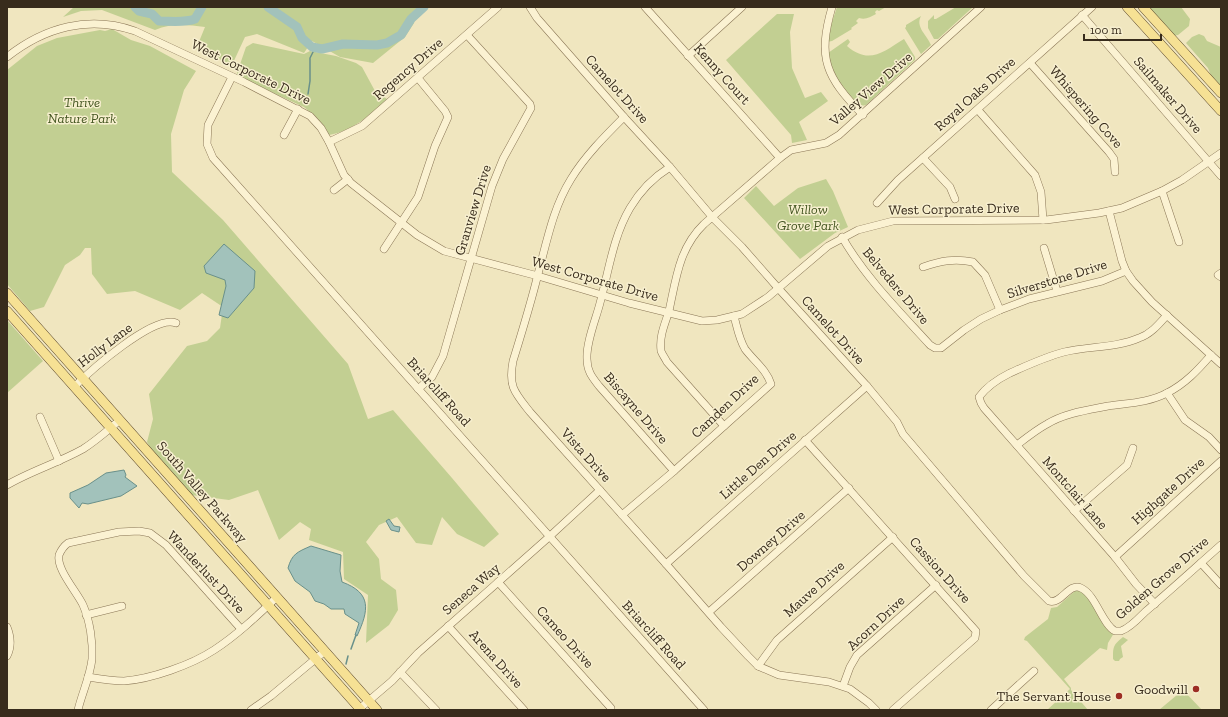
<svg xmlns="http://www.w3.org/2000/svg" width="1228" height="717" font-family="'Zilla Slab',serif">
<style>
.green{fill:#c2cf92}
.water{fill:#a2c2bb;stroke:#69908a}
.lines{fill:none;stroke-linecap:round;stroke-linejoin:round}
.stream{stroke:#69908a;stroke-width:1.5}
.river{stroke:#a2c2bb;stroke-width:9}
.minor-casing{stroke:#8a7656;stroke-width:8}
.major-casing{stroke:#57442b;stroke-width:10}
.minor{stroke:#fbf2d2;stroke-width:7}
.major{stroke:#f6e194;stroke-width:9}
.poi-dot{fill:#9c2d23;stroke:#f7efcf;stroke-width:1.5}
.labels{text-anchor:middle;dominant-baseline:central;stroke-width:3;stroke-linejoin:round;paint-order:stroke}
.street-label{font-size:14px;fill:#382c1c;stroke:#f7efcf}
.park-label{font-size:14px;font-style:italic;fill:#445621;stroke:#f7efcf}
.poi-label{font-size:14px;fill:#382c1c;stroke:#f7efcf;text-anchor:end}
</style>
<rect width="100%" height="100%" fill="#f0e6bf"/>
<!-- green -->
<g class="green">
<path d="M74,7H417L414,23L405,37L373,63L340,57L312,41L304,53L257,34L245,37L232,65L196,49L205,27C187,25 172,23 155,30L102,10L81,11L63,17Z"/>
<path d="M837,7H886L879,11L877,10L875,12L876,14C870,17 866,20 859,18L856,21L858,23L851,28L852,29L832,41L827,42L831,25Z"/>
<polygon points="956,7 973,7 938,39 934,39 928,28 928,21 934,15 934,19 936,19"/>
<polygon points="1146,7 1181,7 1190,19 1189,26 1178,35 1173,36"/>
<polygon points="777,14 794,14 790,32 792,68 805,98 821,92 828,101 799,122 807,140 792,143 791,135 726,60"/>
<path d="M921,16C915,27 927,35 931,45L921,54L905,28L906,27V25Z"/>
<polygon points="112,29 131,40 150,46 196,71 184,90 171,134 172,172 223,220 348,364 368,419 393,410 452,478 499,534 484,547 457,534 442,517 432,545 416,543 397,517 379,525 366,542 379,559 381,579 396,590 398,610 389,625 366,643 368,595 344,579 343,552 309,540 311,529 300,522 279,540 258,490 229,500 191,495 157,458 147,442 153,419 149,394 187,346 207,341 220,328 223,307 202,293 180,310 135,291 107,294 92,274 91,248 85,248 80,255 65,265 44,307 30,311 7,284 7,70 37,46 57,38 100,30 105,31"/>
<polygon points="1199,34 1204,36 1207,41 1221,47 1221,87 1212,78 1208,68 1186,43 1192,37"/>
<path d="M848,39L850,42L847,46C869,65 883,52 904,39L915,57V60L866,105L861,106C851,101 837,82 832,71C830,66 829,59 828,53Z"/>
<path d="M253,43L304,54L310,51L336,56L356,63L362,67L375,91L387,99C370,115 353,131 329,135L317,118L304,107L236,76L246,47Z"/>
<polygon points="826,179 833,191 848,227 835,233 800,259 744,198 756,186 774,206 798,188"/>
<polygon points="7,320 43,361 7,393"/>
<polygon points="1076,590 1082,591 1114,633 1108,643 1107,650 1100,648 1064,679 1071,688 1071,690 1088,710 1047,710 1070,689 1027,641 1024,640 1025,637 1048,619 1051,608 1057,607"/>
<path d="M1123,637L1128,640L1121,646L1123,657L1120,659L1119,661H1115L1113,659C1113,647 1113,645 1123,637Z"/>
<polygon points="1183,690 1202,710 1159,710"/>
</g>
<!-- water -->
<g class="water">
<polygon points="224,244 255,271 254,288 228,318 219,315 226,286 225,280 206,273 204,266"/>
<polygon points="124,470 126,475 125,477 137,486 121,496 88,504 82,503 79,508 70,498 70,493 88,485 106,473"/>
<polygon points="389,519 394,526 400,527 399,532 391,530 386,521"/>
<path d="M311,546L341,555L340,571L342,582C372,593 369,610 357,636L355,635L359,623L345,614L344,609H331L324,604L315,601L310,592L295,581L288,568C292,554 297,552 311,546Z"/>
</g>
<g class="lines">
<!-- stream -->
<g class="stream">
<polyline points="308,94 310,81 310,58 315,48"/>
<polyline points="351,649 356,635"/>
<polyline points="346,664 348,656"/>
</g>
<!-- river -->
<g class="river">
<path d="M135,7L139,11L152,14L159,21C171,21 184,23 195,19L202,7"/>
<polyline points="268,7 297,27 302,38 312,47 322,49 343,44 377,45 387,43 401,35 411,19 424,7"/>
</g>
<!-- minor casing -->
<g class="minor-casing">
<g id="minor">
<path d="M530,7L537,18L624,117L670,167L713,218L742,247L778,288L867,386L897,422L903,434L1024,576L1049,601C1061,605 1069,582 1081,588C1096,595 1102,624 1115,631C1116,631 1120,631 1121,631C1130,628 1139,618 1145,612C1171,590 1196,567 1221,545"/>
<polyline points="645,7 780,158"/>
<path d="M832,7C817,59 826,77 863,115"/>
<polyline points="1082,15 1221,176"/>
<polyline points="688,56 742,7"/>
<path d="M7,57C45,27 89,15 135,31L244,82L310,116L321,128L329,142L344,175L351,183L417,235L444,251L538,276L629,303L702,321L717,320L742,314L768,297L828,246L858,230L893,221L1046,220L1099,213L1122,208L1162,191L1182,180L1221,153"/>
<polyline points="1030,63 1109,152 1114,159 1115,172"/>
<polyline points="232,77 208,125 207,144 213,158 704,710"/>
<polyline points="978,110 1035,175 1041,192 1043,220"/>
<path d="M624,117C605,136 585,156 571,179C553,208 547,241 538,274C531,303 522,332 513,361C508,387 515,393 530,412L666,564L721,627L748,656L758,666L779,675L829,682L850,689L869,703L876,710"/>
<polyline points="284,135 298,109"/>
<polyline points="329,142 362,126 498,7"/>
<polyline points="923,158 950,187 955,199"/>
<path d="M670,167C654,177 640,191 630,208C613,237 609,270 600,303C596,319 586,342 587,359C587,371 592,377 599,386L674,471"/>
<polyline points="334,190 348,179"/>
<polyline points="1162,191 1179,242"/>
<polyline points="877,203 898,180 1092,7"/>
<polyline points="1109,211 1122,261 1126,271 1133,281 1152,302 1221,364"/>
<path d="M842,237C865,277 899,311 930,345L935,348H941L964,330L981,319L1000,310L1029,299L1102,281L1126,271"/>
<polyline points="1044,248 1057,291"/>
<polyline points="384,249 418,197 435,146 448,117 445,111 418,78"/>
<path d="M923,267C941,261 954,258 973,262L985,275L1000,310"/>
<polyline points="1221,273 1218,275 1221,277"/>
<path d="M74,387C90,371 154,314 176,323"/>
<polyline points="418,389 432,377 443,356 492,186 503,159 531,108 530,104 467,35"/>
<polyline points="1167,393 1185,420 1209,437 1221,450"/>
<polyline points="40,417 59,461"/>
<path d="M724,426L667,362C665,358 662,354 661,351C659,336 665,324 669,311C676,279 679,248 704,224L780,158L791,150L826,143L839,135L981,7"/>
<polyline points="805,440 976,631 975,638 893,710"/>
<path d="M1017,445C1026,438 1036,430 1047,424C1065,413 1088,410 1108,406C1128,403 1148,403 1167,393C1185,384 1198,370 1211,355"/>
<path d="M7,485C31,471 58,463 83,449C96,441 108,430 120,420"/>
<polyline points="1074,511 1127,465 1133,448"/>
<path d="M622,515L674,471L771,384C766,369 754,361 745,349C739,339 737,327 734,316"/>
<polyline points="1115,557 1221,461"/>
<polyline points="1201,563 1221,585"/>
<polyline points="666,564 867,386"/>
<polyline points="498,582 611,708 611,710"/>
<path d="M1155,604L1136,584L1115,557L984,408L981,403L979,397C987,386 998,379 1010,373C1028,365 1045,357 1064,352C1089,346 1116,348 1139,338C1151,334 1159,324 1167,315"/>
<polyline points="709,612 849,488"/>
<polyline points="86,615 122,606"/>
<polyline points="448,626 524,710"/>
<path d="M7,627C11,637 12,646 7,656"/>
<polyline points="758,666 777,640 893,537"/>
<polyline points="400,672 436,710"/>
<path d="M88,677C100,679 112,681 124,681C151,679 191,665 214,650C237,635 257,616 277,597"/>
<polyline points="843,686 850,667 857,655 936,585"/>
<path d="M78,710C82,693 90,677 92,659C93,642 90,621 83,605C77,592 56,569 59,555C61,550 64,546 68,543L119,532L139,531L150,533L166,545L241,629"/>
<polyline points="251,710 271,696 325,651"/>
<polyline points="358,710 392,681 418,653 549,537 600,490"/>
<polyline points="991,710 1034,671"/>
</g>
</g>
<!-- major casing -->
<g class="major-casing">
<g id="major">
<polyline points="1127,7 1221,111"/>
<polyline points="1143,7 1221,93"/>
<polyline points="7,293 377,710"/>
<polyline points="7,311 361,710"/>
</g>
</g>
<!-- minor -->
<use href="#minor" class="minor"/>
<!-- major -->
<use href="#major" class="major"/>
</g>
<!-- markers -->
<g class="poi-dot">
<circle cx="1196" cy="689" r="4"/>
<circle cx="1119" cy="696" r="4"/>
</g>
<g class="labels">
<!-- street labels -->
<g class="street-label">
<text transform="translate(408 69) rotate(-41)">Regency Drive</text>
<text transform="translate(251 72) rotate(26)">West Corporate Drive</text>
<text transform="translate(722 74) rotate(48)">Kenny Court</text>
<text transform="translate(617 89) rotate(48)">Camelot Drive</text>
<text transform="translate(871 89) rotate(-41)">Valley View Drive</text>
<text transform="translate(975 94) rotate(-42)">Royal Oaks Drive</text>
<text transform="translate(1168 95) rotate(49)">Sailmaker Drive</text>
<text transform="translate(1086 107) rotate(49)">Whispering Cove</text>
<text transform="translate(954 209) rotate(-1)">West Corporate Drive</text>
<text transform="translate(473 210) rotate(-73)">Granview Drive</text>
<text transform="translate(595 279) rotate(16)">West Corporate Drive</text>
<text transform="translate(1057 279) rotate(-17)">Silverstone Drive</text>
<text transform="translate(896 286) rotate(50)">Belvedere Drive</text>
<text transform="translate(833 330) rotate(48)">Camelot Drive</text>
<text transform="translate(105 345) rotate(-37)">Holly Lane</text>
<text transform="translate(439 392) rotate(48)">Briarcliff Road</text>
<text transform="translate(725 406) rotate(-43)">Camden Drive</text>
<text transform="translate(636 408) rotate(49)">Biscayne Drive</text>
<text transform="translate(586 455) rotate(48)">Vista Drive</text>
<text transform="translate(758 465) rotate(-41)">Little Den Drive</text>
<text transform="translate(1168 491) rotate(-42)">Highgate Drive</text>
<text transform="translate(202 492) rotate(49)">South Valley Parkway</text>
<text transform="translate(1075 493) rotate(49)">Montclair Lane</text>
<text transform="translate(771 541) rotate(-41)">Downey Drive</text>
<text transform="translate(940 570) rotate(48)">Cassion Drive</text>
<text transform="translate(206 572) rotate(47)">Wanderlust Drive</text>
<text transform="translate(1162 578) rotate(-41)">Golden Grove Drive</text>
<text transform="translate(471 589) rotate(-41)">Seneca Way</text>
<text transform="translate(814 589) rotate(-42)">Mauve Drive</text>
<text transform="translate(876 623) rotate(-43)">Acorn Drive</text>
<text transform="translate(654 635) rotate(48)">Briarcliff Road</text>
<text transform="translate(565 637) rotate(48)">Cameo Drive</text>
<text transform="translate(496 659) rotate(48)">Arena Drive</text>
</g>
<!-- park labels -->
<g class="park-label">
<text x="82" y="102">Thrive<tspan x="82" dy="16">Nature Park</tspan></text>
<text x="808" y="209">Willow<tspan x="808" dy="16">Grove Park</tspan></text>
</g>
<!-- poi labels -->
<g class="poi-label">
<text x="1188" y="689">Goodwill</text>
<text x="1111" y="696">The Servant House</text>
</g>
</g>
<!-- border -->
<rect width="1228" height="717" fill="none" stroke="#382c1c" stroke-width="16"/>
<!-- scale -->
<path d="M1084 34v6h77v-6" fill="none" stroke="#382c1c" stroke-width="2"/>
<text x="1090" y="34" font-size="12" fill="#382c1c" stroke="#f7efcf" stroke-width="3" paint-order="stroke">100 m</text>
</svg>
